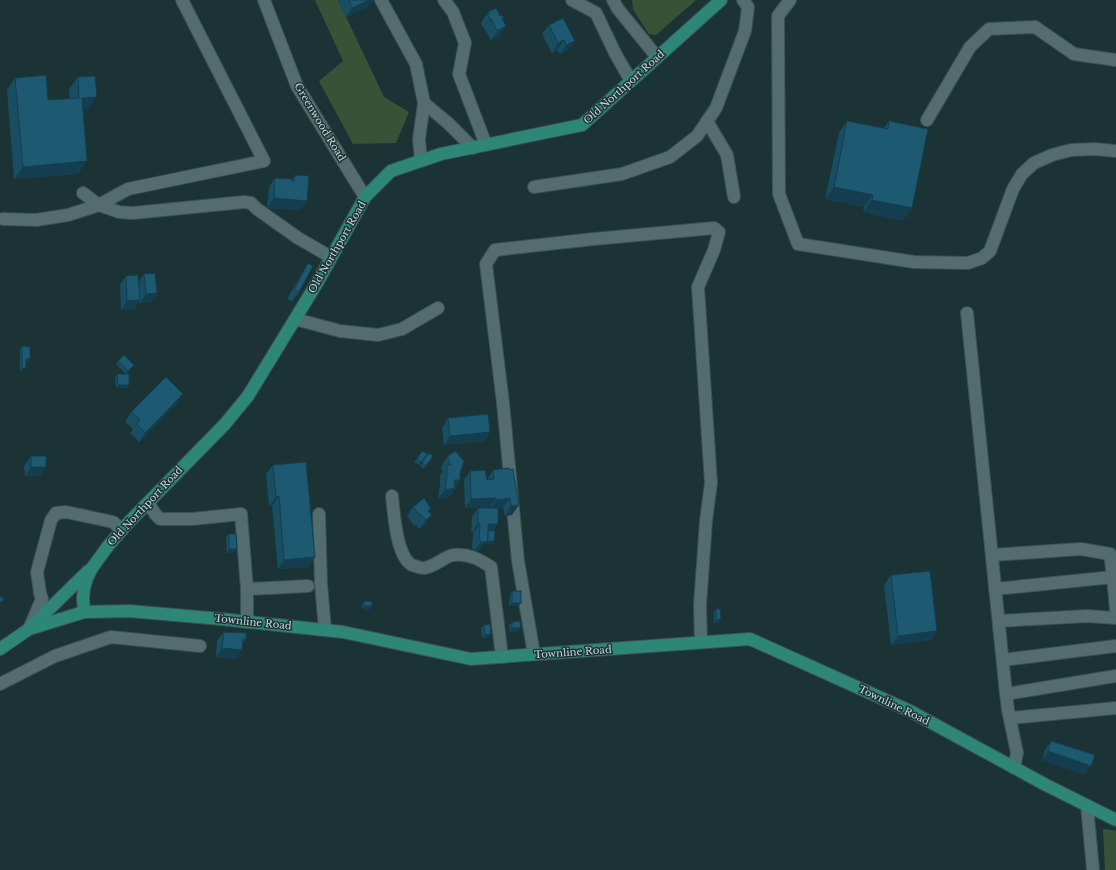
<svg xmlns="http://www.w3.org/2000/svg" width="1116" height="870" font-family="'Libre Baskerville',serif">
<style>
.green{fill:#385237}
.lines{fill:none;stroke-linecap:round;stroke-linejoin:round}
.minor-casing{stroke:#3b5051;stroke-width:14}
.major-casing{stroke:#3b5051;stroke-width:14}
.minor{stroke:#536d6e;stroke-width:12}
.major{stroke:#2e8776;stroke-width:12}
.wall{fill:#194d61}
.shaded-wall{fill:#143e4f}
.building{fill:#1d5971;stroke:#143e4f}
.labels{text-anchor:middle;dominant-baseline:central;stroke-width:3;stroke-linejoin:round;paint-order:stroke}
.street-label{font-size:10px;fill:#cbd9da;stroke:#1b3335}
</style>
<rect width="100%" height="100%" fill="#1b3335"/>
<!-- green -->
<g class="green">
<polygon points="315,0 338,0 384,97 409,112 396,143 353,144 319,81 343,61"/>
<polygon points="632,0 696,0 656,35 649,34 633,10"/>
<polygon points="1103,829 1113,830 1116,831 1116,870 1105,870"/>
</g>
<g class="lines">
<!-- minor casing -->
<g class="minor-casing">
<g id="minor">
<polyline points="264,0 297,86 365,197"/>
<polyline points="381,0 416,64 424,103"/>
<polyline points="444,0 453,12 465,43 459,74 486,145"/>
<polyline points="572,0 596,13 615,53 631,81"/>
<polyline points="613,0 618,9 657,57"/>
<polyline points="790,0 778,16 779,194 798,244 914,262 968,263 982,258 990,251 1013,189 1022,174 1034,163 1052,155 1071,150 1095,149 1116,151"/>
<polyline points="927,120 970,47 989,29 1035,27 1074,54 1116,60"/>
<polyline points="707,121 727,155 734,197"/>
<polyline points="421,161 419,139 424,103 448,123 473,148"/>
<polyline points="534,187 622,174 670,157 697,136 716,108 745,31 748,7 743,0"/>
<polyline points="83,193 99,205 119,212 133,213 244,202 251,203 257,209 298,238 331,257"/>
<polyline points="3,219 36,220 68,215 99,205 128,189 264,161 182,0"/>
<polyline points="967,313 1006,694 1008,710 1017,753 1014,768"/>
<polyline points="295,319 340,331 378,335 402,329 438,308"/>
<path d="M392,496C394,513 396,556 412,565C414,566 416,566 418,567C420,568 422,568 424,568C435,567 446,555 454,555C468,553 480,559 491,567L502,657"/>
<polyline points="148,503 156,515 160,519 192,519 241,514 247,589 247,622"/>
<polyline points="319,514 321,584 325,630"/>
<polyline points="992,555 1081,549 1110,554 1113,577 1116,610"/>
<polyline points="247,589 308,586"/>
<polyline points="995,589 1113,577"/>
<polyline points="999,621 1087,616 1116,618"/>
<polyline points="29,629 42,599 40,593 37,572 51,520 56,513 66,512 113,522 122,530"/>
<polyline points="534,654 518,561 503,403 486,264 495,250 594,239 714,228 719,232 714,250 698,287 711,483 706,521 700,605 701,642"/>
<polyline points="1003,660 1116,646"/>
<polyline points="0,684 55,656 111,637 200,646"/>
<polyline points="1006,694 1116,676"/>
<polyline points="1010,718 1116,708"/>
<polyline points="1087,806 1093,870"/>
</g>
</g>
<!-- major casing -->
<g class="major-casing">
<g id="major">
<polyline points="84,612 83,598 84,588 87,578 92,568 108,546 128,523 225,424 248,396 317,283 365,197 391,171 441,154 582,125 721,0"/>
<polyline points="31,627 88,571"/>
<polyline points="0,649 29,629 84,612 129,611 221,619 343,632 471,659 750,639 910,711 1046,785 1116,820"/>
</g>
</g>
<!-- minor -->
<use href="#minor" class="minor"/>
<!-- major -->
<use href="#major" class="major"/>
</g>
<!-- wall -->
<g class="wall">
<polygon points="338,0 373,0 368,7 346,17"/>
<polygon points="488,12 500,16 504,19 503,20 499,36 491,40 484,28 483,28 481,23"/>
<polygon points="549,25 575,41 568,50 560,54 557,50 552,53 542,34"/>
<polygon points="78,77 88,109 83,109 78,174 14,179 7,90 15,78 48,100 70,99 69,89"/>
<polygon points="847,121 884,128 889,121 903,221 863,212 864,207 825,199 839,133"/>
<polygon points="295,175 307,201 300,210 267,208 269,187 275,178 292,179"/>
<polygon points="308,263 299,292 292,302 287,299 302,273"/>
<polygon points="144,274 157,293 150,302 140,303 139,301 133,310 121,310 120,285 126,276 139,282"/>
<polygon points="22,346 30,359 28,362 26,362 24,371 20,371 20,349"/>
<polygon points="118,361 134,365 126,374 116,364"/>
<polygon points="117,374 126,388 116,388 115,378"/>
<polygon points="177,403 139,442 130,433 133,429 125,422 131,412"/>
<polygon points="448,418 490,432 484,441 444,445 442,428"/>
<polygon points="422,451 427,454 419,465 414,462"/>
<polygon points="429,453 433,456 424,469 420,466"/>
<polygon points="31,456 46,467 40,476 25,476 24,466"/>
<polygon points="447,457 460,473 460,480 449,497 438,499 440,484 440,475 443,471 441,467"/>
<polygon points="273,465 315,557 308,567 278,569 272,506 269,506 266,474"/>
<polygon points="509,468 512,515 505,516 503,507 498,508 493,531 494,541 492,544 484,544 478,551 474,551 472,547 473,534 471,533 472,517 478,508 490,508 490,507 465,508 464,480 470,471 487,480 493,470"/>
<polygon points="413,507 429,512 425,525 419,529 416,525 414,526 407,516"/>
<polygon points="229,534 235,552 227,553 226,537"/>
<polygon points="891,575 931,640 891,645 884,585"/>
<polygon points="512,591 521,603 518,606 509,606 510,594"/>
<polygon points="364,601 370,610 362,609 362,605"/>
<polygon points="716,609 718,623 714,623 714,612"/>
<polygon points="512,622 519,631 510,632 509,625"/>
<polygon points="484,625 491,634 489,637 482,638 481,628"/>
<polygon points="224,632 246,639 243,643 236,659 216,657 217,641"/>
<polygon points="1051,741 1085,775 1042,760 1045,750"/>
</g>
<!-- shaded-wall -->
<g class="shaded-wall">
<polygon points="369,0 373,0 368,7 346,17 352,8"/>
<polygon points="491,18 484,28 483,28 490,19"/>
<polygon points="506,26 499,36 491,40 497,31"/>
<polygon points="564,40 557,50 552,53 558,43"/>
<polygon points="575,41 568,50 560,54 566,45"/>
<polygon points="97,97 88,109 73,110 82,98"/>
<polygon points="87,161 78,174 14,179 23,167"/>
<polygon points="834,187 873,195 864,207 825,199"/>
<polygon points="274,198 307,201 300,210 267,208"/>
<polygon points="872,200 912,208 903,221 863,212"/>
<polygon points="157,293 150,302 140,303 146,294"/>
<polygon points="140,300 133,310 121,310 127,301"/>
<polygon points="26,359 30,359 28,362 24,362"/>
<polygon points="22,368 26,368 24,371 20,371"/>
<polygon points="118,385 129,385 126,388 116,388"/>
<polygon points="183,394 177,403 139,442 145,433"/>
<polygon points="490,432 484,441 444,445 450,436"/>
<polygon points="31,467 46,467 40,476 25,476"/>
<polygon points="454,480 460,480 449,497 438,499 445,490"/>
<polygon points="279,496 272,506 269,506 276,497"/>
<polygon points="496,498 490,507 465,508 471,499"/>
<polygon points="510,498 503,507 490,509 496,500"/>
<polygon points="519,505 512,515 505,516 511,506"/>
<polygon points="432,515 425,525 419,529 426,520"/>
<polygon points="478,524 480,524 473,534 471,533"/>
<polygon points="488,524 498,524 492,533 484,533"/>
<polygon points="484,541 494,541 492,544 484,544 478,551 474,551 481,542"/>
<polygon points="229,549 237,549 235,552 227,553"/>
<polygon points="315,557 308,567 278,569 284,560"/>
<polygon points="512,603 521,603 518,606 509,606"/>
<polygon points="364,606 372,606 370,610 362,609"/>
<polygon points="721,619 718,623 714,623 716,620"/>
<polygon points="512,628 521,628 519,631 510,632"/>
<polygon points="937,631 931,640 891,645 898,636"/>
<polygon points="491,634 489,637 482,638 485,635"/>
<polygon points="222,648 242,650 236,659 216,657"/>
<polygon points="1048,751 1091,766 1085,775 1042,760"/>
</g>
<!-- building -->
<g class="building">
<polygon points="349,0 369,0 352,8"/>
<polygon points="496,8 500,16 502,15 504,19 502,19 506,26 497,31 491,18 490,19 487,14 489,14 488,12"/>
<polygon points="563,18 575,41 566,45 564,40 558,43 549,25"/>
<polygon points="46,75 48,100 79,98 78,77 95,76 97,97 82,98 87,161 23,167 15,78"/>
<polygon points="847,121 888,129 889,121 928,129 912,208 872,200 873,195 834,187"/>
<polygon points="295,175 309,176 307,201 274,198 275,178 292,179 292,181 294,181"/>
<polygon points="308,263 313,266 299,292 294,290"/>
<polygon points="155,273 157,293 146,294 144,274"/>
<polygon points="138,275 140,300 127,301 126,276"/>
<polygon points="22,346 30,347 30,359 26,359 26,368 22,368"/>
<polygon points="124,355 134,365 128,371 118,361"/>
<polygon points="117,374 129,374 129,385 118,385"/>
<polygon points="166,377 183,394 145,433 137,424 140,420 131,412"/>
<polygon points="488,414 490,432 450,436 448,418"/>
<polygon points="422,451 427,454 421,462 417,459"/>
<polygon points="455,451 464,461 460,473 460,480 454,480 455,488 445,490 447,475 447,465 451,465 447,457"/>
<polygon points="429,453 433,456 426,466 422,462"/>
<rect x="31" y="456" width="15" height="11"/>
<polygon points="306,462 315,557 284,560 279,496 276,497 273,465"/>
<polygon points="509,468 509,470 513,469 519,505 511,506 510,498 496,500 496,498 471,499 470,471 485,470 487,480 494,479 493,470"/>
<polygon points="424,498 431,509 428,511 432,515 426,520 422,516 421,516 413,507"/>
<polygon points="478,508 498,508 498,524 488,524 488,539 485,542 481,542 479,537 480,524 478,524"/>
<polygon points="488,531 495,531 494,541 486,541 488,539"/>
<polygon points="229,534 236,534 237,549 229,549"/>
<polygon points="930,571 937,631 898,636 891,575"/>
<rect x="512" y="591" width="9" height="12"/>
<polygon points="0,595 4,600 0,603"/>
<polygon points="364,601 372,602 372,606 364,606"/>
<polygon points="716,609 720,609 721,619 716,620"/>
<polygon points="520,621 521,628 512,628 512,622"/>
<polygon points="490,624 491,634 485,635 484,625"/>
<polygon points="224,632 246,633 246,639 243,639 242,650 222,648"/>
<polygon points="1051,741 1095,755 1091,766 1048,751"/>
</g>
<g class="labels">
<!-- street labels -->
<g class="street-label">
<text transform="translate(624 87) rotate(-42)">Old Northport Road</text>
<text transform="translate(320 122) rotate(59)">Greenwood Road</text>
<text transform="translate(337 247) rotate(-60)">Old Northport Road</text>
<text transform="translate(145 506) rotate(-47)">Old Northport Road</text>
<text transform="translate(253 622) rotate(6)">Townline Road</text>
<text transform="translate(573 652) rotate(-4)">Townline Road</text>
<text transform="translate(894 705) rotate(26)">Townline Road</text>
</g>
</g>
</svg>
